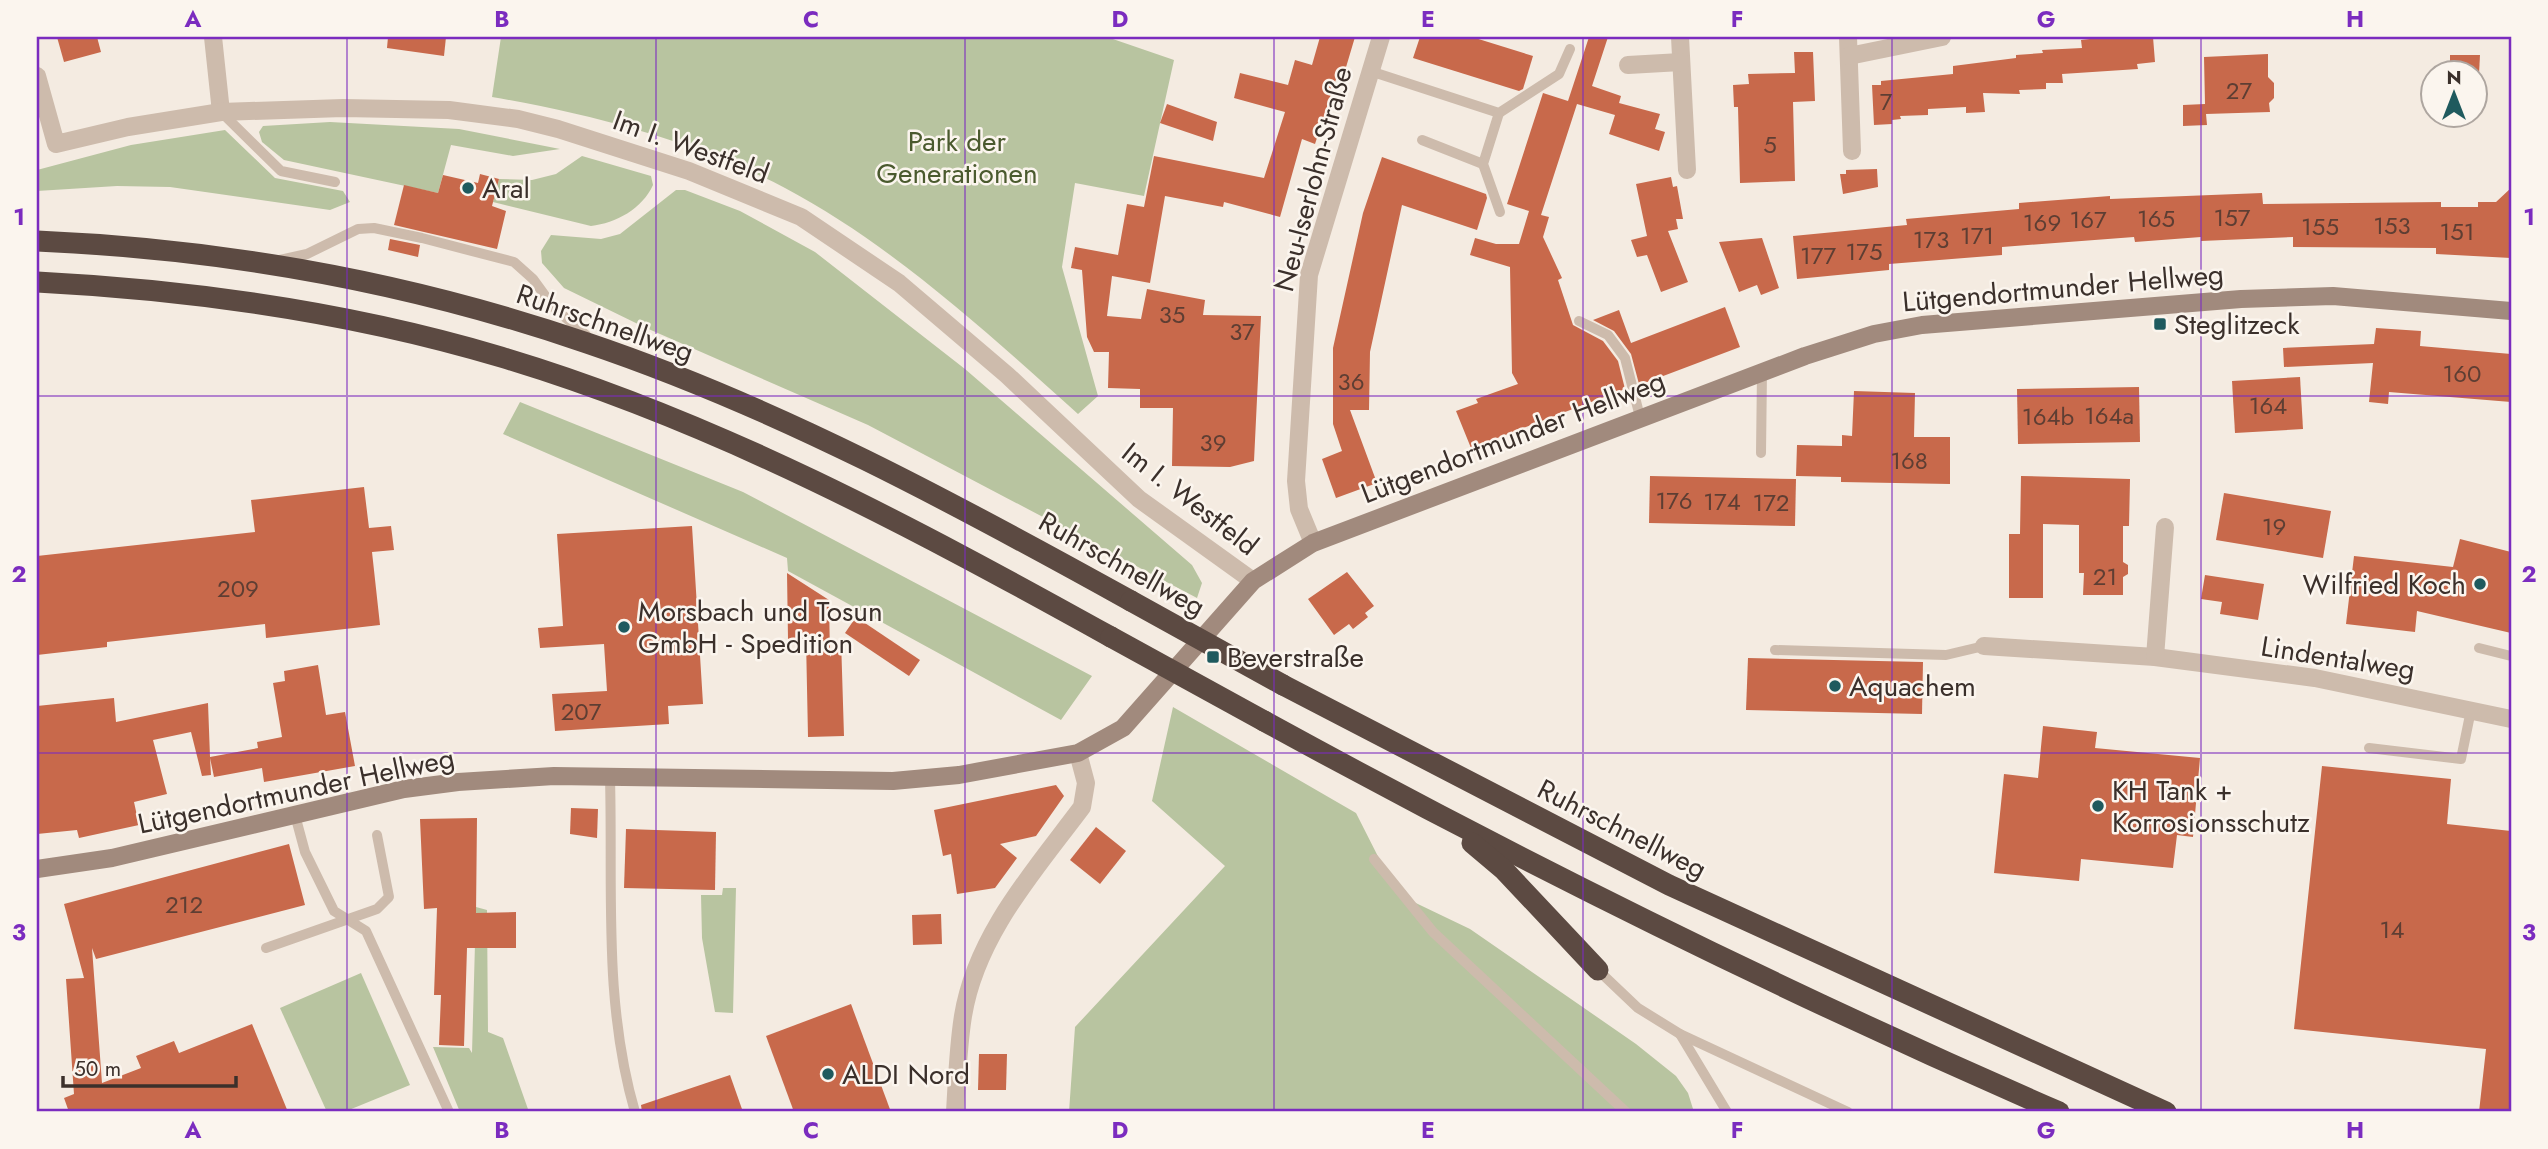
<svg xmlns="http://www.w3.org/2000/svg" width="2548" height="1149" font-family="Jost,sans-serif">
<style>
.green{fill:#b8c4a0}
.building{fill:#c8694b}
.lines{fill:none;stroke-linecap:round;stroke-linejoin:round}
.service{stroke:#cdbbac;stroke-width:10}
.minor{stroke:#cdbbac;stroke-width:18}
.secondary{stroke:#a18a7d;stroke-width:18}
.motorway{stroke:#5c4a42;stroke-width:21}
.motorway-bridge{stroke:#5c4a42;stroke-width:21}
.grid{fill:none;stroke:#7b2cbf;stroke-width:2;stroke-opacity:0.55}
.poi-dot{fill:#1f5a5e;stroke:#fbf5ee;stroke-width:2.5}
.labels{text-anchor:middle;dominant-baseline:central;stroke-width:5;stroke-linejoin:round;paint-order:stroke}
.number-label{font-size:24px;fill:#5e3e33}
.park-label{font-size:28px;fill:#4a5a2e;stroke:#fbf5ee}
.street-label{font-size:28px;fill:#3b302b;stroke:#fbf5ee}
.poi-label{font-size:28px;fill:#3b302b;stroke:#fbf5ee;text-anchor:start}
.neatline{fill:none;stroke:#7b2cbf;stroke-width:2.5}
.grid-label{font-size:23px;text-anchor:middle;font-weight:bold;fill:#7b2cbf}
</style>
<rect width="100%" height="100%" fill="#f4ebe1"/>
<!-- green -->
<g class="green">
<path d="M501,37H1107L1174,60L1144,196L1075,183L1062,267L1098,396L1078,414C989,334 891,244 785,188C695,141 591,114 492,97Z"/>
<polygon points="330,122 459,129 560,149 513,156 451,145 438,193 284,160 262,142 259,132 263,126"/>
<polygon points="225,130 275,178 343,191 350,202 330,210 170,187 117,186 37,191 37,170 131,145"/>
<path d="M582,156L651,176L653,185C642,209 616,223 591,226L493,202L499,179L532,180L556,174Z"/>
<polygon points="676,190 685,190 740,211 815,252 965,369 1192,565 1202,583 1197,598 868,425 644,327 564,288 542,263 541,251 551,235 601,239 620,234"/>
<polygon points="520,402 743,492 1092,676 1061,720 788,571 787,558 503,434"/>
<polygon points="1173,707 1356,813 1397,894 1470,929 1636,1044 1676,1076 1688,1093 1694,1112 1069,1112 1075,1027 1225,866 1152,801"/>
<polygon points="723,888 736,888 733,1013 715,1012 702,938 701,895 722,895"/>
<polygon points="476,907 487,910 488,1032 503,1038 529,1112 460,1112 433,1047 469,1048 472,1053"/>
<polygon points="361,973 410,1085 344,1112 327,1112 280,1008"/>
</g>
<!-- building -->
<g class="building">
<polygon points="57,37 97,37 101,52 64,62"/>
<polygon points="388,37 446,37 444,56 387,48"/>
<polygon points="1320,37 1355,37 1344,74 1338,73 1315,144 1302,139 1280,217 1224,202 1223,207 1165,196 1150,283 1112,276 1107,316 1141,319 1147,289 1205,300 1203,315 1261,316 1254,461 1230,467 1172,466 1173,408 1140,408 1140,389 1108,388 1109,352 1094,352 1087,337 1082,270 1071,268 1075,247 1118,255 1127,204 1144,207 1154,156 1264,178 1285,112 1234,98 1240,73 1288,85 1295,60 1312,65"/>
<polygon points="1420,37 1472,37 1533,56 1523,89 1519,91 1413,58"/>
<polygon points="1589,37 1608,37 1592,86 1621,96 1619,103 1660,114 1655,129 1665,132 1659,151 1609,134 1615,115 1577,104 1541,215 1549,217 1543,237 1562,278 1558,280 1573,325 1603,341 1618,361 1625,389 1471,448 1456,411 1478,403 1476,399 1518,384 1512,373 1510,267 1470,255 1475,238 1496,244 1519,244 1529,211 1507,204 1543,93 1568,101"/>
<polygon points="2107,37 2153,37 2155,62 2137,64 2138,69 2062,74 2063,83 2046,83 2046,89 2019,90 2020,94 1983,93 1985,112 1966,113 1966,107 1928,109 1928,115 1900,116 1901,119 1892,120 1892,124 1874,125 1872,85 1881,85 1881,81 1953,74 1953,66 2016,58 2016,55 2043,53 2042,50 2082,48 2081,40"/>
<polygon points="1794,52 1813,52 1815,101 1793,102 1795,181 1740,183 1738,107 1734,107 1733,85 1749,84 1748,74 1795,73"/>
<polygon points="2268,54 2268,77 2274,83 2274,98 2269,103 2270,112 2206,114 2207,125 2183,126 2183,105 2205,104 2204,57"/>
<polygon points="2450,55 2480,55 2479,74 2450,74"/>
<polygon points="1167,104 1217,122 1213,141 1160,123"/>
<polygon points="1382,157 1486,194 1487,198 1477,230 1402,205 1370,352 1369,410 1350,410 1377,483 1336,498 1322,459 1342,451 1333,424 1333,348 1363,213"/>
<polygon points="1877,169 1878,187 1843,194 1840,174 1846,174 1846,170"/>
<polygon points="480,174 499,179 492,206 506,211 497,249 394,225 404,185 438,193 443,175 478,183"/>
<polygon points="1671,177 1673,187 1677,186 1683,219 1676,219 1678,229 1668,231 1688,282 1661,292 1647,255 1637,257 1631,240 1647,236 1636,184"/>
<polygon points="2511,188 2511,258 2436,254 2436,248 2293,247 2293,237 2201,241 2201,237 2135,242 2134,237 2002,247 2002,255 1889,264 1889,270 1797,279 1793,236 1907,225 1906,219 2019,209 2019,203 2110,196 2110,199 2262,193 2263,204 2441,202 2441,207 2478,207 2478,202 2496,202"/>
<polygon points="1762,238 1779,288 1761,295 1757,285 1739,292 1719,242"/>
<polygon points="390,239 420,245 418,257 388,250"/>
<polygon points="1725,307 1740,347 1642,384 1639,384 1631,354 1614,331 1593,320 1619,310 1631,343"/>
<polygon points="2376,328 2421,331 2420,346 2511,354 2511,402 2389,392 2388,404 2369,402 2373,363 2284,367 2283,348 2374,344"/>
<polygon points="2300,377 2303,429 2235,433 2232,381"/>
<polygon points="2139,387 2140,442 2018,444 2017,389"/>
<polygon points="1854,391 1915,393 1914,437 1950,437 1950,484 1841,482 1841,477 1796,476 1797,445 1842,446 1842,435 1852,436"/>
<polygon points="1650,476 1796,479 1795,526 1649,523"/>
<polygon points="2021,476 2130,479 2129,526 2123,526 2123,562 2128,565 2128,574 2123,577 2123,595 2083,595 2084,573 2079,573 2079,525 2043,524 2043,598 2009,598 2009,534 2020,534"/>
<polygon points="364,487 369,528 391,526 394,550 372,552 380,625 266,638 265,624 107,642 107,647 37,655 37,556 255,532 251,500"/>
<polygon points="2224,493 2331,511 2323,558 2216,540"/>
<polygon points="692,526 703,704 668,706 669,724 555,731 552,694 607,691 604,644 540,648 538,628 563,626 557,534"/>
<polygon points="2460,539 2511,552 2511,633 2417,611 2415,632 2346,624 2354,556 2453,567"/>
<polygon points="1347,572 1374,606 1365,613 1368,617 1353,629 1349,624 1334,635 1308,599"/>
<polygon points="787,573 829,600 830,657 841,639 844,736 808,737 806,639 788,639"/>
<polygon points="2205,575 2264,584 2258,620 2220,614 2222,602 2201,599"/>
<polygon points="856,617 920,660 909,676 845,633"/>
<polygon points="1748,658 1923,662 1922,714 1746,710"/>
<polygon points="318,665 326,715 345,712 355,766 264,782 262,768 214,777 210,758 211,775 202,776 191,732 153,740 167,794 134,802 139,825 79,838 77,830 37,834 37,706 114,698 116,722 208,703 210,757 258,748 257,742 282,737 273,683 285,681 284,671"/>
<polygon points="2043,726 2097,732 2095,748 2200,758 2193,837 2177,835 2173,868 2081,859 2079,881 1994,873 2004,774 2038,778"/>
<polygon points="2322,766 2451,779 2447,824 2511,831 2511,1112 2479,1112 2486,1049 2294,1029"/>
<polygon points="1056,785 1064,796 1036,836 1000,844 1017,858 995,888 957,894 951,854 943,856 934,810"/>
<polygon points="571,808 598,809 597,838 570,834"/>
<polygon points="477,818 476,913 516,912 516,948 467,948 464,1046 439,1045 441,995 434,995 437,908 424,909 420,819"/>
<polygon points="1096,827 1126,851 1100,884 1070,860"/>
<polygon points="626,829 716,832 715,890 624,888"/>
<polygon points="289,844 305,905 96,959 92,948 102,1083 141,1068 136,1056 174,1041 179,1053 252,1024 288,1112 69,1112 64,1098 74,1094 66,979 84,978 64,904"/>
<polygon points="941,914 942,944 913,945 912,915"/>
<polygon points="851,1004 891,1112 794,1112 766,1036"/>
<polygon points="979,1054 1007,1054 1006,1090 978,1090"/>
<polygon points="730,1075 743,1112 642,1112 641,1105"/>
</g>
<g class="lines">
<!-- service -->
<g class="service">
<polyline points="1370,71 1499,113 1559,74 1570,49"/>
<polyline points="221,112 281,171 335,182"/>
<polyline points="1499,113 1483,164 1500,212"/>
<polyline points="1422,140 1483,164"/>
<polyline points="280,260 307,254 358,229 374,228 422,238 514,262 533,279 554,308 586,335"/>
<polyline points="1579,321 1608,335 1625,358 1640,417"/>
<polyline points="1761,453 1762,372"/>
<polyline points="2479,648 2511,656"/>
<polyline points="1775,650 1946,655 1984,646"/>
<polyline points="2369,748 2461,759 2471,710"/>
<path d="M610,778C613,890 603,1002 635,1112"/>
<polyline points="295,815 305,852 334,911 366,931 449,1112"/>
<polyline points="1374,859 1433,932 1626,1112"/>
<polyline points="266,948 377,909 389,897 377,835"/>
<polyline points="1598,970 1638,1008 1680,1034 1848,1112"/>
<polyline points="1680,1034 1727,1112"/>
</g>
<!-- minor -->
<g class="minor">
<polyline points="213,37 221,112"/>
<polyline points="1680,37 1687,170"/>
<polyline points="1848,37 1852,151"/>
<polyline points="1849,56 1942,37"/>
<polyline points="1628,65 1681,62"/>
<polyline points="37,76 56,144 128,127 221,112 343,108 449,110 518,119 558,129 689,171 801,217 899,283 1007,375 1139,499 1253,581"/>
<polyline points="1313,543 1299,509 1296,481 1309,275 1381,37"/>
<polyline points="1984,646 2155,657 2315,678 2511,719"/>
<polyline points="2155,657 2165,527"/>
<path d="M955,1112C957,1080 958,1047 963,1016C976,935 1035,870 1082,807L1086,783L1078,753"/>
</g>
<!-- secondary -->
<polyline class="secondary" points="37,869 112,858 404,789 458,782 554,776 893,781 959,775 1078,753 1123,728 1253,581 1313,543 1805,356 1874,334 1922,325 2241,299 2333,296 2511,311"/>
<!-- motorway -->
<g class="motorway">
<path d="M37,241C224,249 409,282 587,343C777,407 956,504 1131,601"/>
<path d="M37,282C193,290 350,312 501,357C716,421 916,529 1111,637"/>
<polyline points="1283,685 1669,885 2166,1112"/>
<path d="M1264,721C1523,863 1788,994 2059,1112"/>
<polyline points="1472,843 1504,870 1598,970"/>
</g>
<!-- motorway-bridge -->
<g class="motorway-bridge">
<polyline points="1131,601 1283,685"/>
<polyline points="1111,637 1264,721"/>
</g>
</g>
<!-- grid -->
<path class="grid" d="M347,37V1112M656,37V1112M965,37V1112M1274,37V1112M1583,37V1112M1892,37V1112M2201,37V1112M37,396H2511M37,753H2511"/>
<!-- markers -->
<g class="poi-dot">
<circle cx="468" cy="188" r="7"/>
<rect x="2153" y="317" width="14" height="14" rx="3.5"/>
<circle cx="2480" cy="584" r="7"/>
<circle cx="624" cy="627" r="7"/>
<rect x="1206" y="650" width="14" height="14" rx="3.5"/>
<circle cx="1835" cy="686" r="7"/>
<circle cx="2098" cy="806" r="7"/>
<circle cx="828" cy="1074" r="7"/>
</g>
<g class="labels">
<!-- number labels -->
<g class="number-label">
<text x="2239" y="90">27</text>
<text x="1886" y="101">7</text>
<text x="1770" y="144">5</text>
<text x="2232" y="217">157</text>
<text x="2156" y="218">165</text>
<text x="2088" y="219">167</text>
<text x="2042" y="222">169</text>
<text x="2392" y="225">153</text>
<text x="2320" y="226">155</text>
<text x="2457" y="231">151</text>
<text x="1977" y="235">171</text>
<text x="1931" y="239">173</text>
<text x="1864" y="251">175</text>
<text x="1818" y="255">177</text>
<text x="1172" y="314">35</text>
<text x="1242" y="331">37</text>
<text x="2462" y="373">160</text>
<text x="1351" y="381">36</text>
<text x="2268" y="405">164</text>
<text x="2109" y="415">164a</text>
<text x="2048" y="416">164b</text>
<text x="1213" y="442">39</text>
<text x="1909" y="460">168</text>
<text x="1674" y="500">176</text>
<text x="1722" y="501">174</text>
<text x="1771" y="502">172</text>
<text x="2274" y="526">19</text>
<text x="2105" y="576">21</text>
<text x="238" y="588">209</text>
<text x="581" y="711">207</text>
<text x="184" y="904">212</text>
<text x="2392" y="929">14</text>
</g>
<!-- park labels -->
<g class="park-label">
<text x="957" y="141">Park der<tspan x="957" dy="32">Generationen</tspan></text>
</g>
<!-- street labels -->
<g class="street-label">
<text transform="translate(691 147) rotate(20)">Im I. Westfeld</text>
<text transform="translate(1313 179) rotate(-75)">Neu-Iserlohn-Straße</text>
<text transform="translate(2063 288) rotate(-5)">Lütgendortmunder Hellweg</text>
<text transform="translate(605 323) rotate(19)">Ruhrschnellweg</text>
<text transform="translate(1513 437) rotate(-21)">Lütgendortmunder Hellweg</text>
<text transform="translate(1190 499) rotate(38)">Im I. Westfeld</text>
<text transform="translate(1122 564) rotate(29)">Ruhrschnellweg</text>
<text transform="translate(2338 658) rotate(9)">Lindentalweg</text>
<text transform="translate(296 791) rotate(-12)">Lütgendortmunder Hellweg</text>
<text transform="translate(1622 829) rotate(27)">Ruhrschnellweg</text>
</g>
<!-- poi labels -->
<g class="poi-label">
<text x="482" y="188">Aral</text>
<text x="2174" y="324">Steglitzeck</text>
<text x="2466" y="584" text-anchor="end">Wilfried Koch</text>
<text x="638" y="611">Morsbach und Tosun<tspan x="638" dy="32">GmbH - Spedition</tspan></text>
<text x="1227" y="657">Beverstraße</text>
<text x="1849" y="686">Aquachem</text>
<text x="2112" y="790">KH Tank +<tspan x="2112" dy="32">Korrosionsschutz</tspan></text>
<text x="842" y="1074">ALDI Nord</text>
</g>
</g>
<!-- border -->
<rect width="2548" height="1149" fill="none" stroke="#fbf5ee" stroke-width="77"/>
<!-- north arrow -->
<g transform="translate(2454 94)"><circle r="33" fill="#fbf5ee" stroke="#aea6a0" stroke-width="2"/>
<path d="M0-5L12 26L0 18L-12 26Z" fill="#1f5a5e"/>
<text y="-10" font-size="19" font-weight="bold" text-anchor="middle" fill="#3b302b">N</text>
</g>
<!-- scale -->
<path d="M63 1076v10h173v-10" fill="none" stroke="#3b302b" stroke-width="3.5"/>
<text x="74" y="1076" font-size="21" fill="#3b302b" stroke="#fbf5ee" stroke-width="5" paint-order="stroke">50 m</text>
<rect x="38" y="38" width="2472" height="1072" class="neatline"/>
<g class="grid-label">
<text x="193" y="27">A</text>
<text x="502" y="27">B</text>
<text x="811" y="27">C</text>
<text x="1120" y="27">D</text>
<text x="1428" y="27">E</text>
<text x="1737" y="27">F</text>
<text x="2046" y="27">G</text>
<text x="2355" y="27">H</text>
<text x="19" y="225">1</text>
<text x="2529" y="225">1</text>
<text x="19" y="582">2</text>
<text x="2529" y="582">2</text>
<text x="19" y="940">3</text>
<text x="2529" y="940">3</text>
<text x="193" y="1138">A</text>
<text x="502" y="1138">B</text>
<text x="811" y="1138">C</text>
<text x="1120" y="1138">D</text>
<text x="1428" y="1138">E</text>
<text x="1737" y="1138">F</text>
<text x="2046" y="1138">G</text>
<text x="2355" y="1138">H</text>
</g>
</svg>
